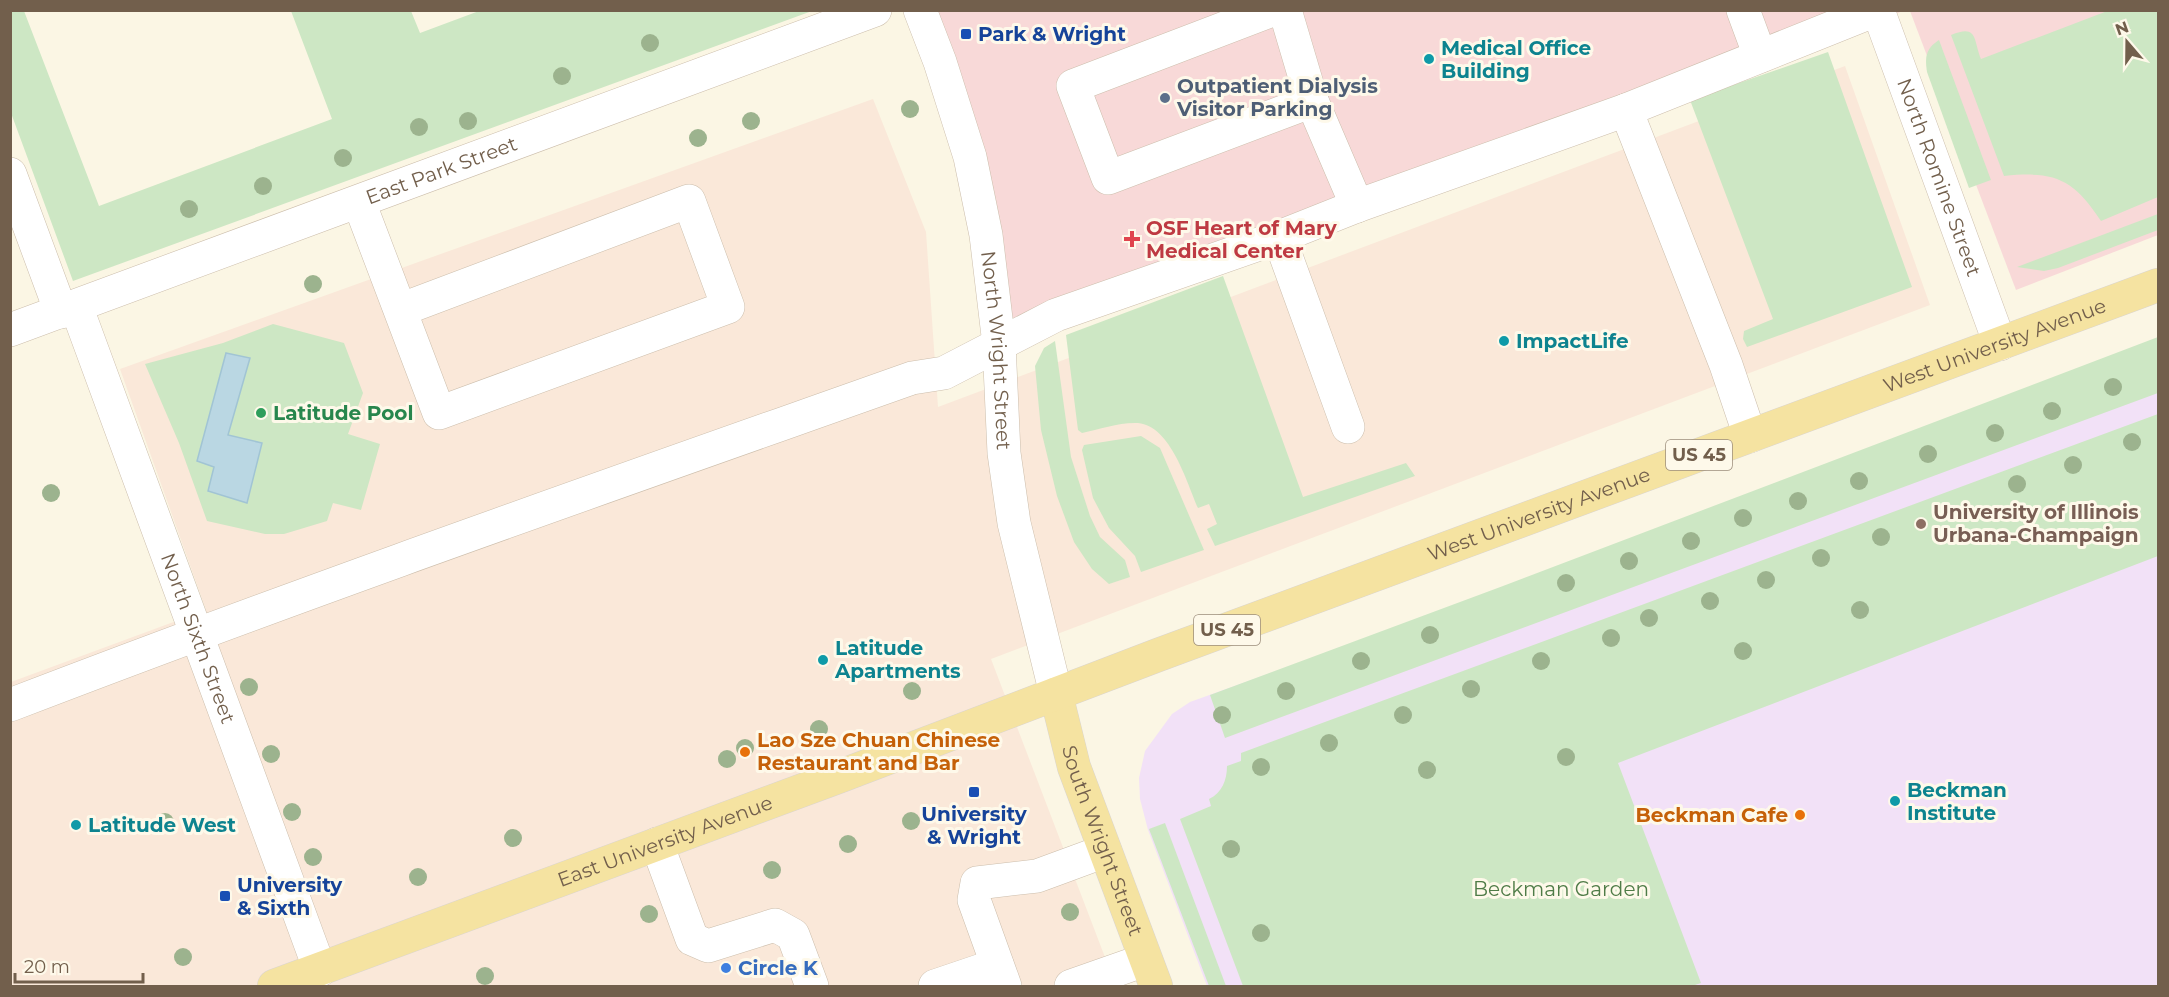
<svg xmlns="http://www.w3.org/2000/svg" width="2169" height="997" font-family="Montserrat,sans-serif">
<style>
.commercial{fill:#fae8d9}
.education{fill:#f2e1f7}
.medical{fill:#f8d9d8}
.green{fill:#cde7c4}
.water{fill:#bad7e3;stroke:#a1c4d4;stroke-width:1.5}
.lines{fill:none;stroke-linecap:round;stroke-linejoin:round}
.minor-casing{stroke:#ccbeac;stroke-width:34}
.major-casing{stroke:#dad5d0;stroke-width:34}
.minor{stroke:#fff;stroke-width:33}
.major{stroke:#f5e3a1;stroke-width:33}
.tree{fill:#9cb38e}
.transit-dot{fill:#1a4fb4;stroke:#fef9ea;stroke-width:2}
.culture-dot{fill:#0f9aa8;stroke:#fef9ea;stroke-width:2}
.service-dot{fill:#5c6f8a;stroke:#fef9ea;stroke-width:2}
.health-dot{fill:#e0444e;stroke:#fef9ea;stroke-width:2}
.leisure-dot{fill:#2e9e5b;stroke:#fef9ea;stroke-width:2}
.education-dot{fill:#8d6e63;stroke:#fef9ea;stroke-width:2}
.food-dot{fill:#e8710a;stroke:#fef9ea;stroke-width:2}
.shop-dot{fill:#3f7fe0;stroke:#fef9ea;stroke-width:2}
.labels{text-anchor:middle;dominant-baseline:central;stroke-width:6;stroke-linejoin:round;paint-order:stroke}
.shield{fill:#fef9ea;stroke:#9c8d7b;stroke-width:1.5}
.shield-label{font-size:18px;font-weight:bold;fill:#725f4c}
.transit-label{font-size:20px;font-weight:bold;fill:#164399;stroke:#fef9ea;text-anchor:start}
.culture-label{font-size:20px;font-weight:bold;fill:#0d838f;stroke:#fef9ea;text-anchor:start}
.service-label{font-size:20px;font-weight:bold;fill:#4e5e75;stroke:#fef9ea;text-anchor:start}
.street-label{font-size:20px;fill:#725f4c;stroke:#fef9ea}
.health-label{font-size:20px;font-weight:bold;fill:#be3a42;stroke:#fef9ea;text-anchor:start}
.leisure-label{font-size:20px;font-weight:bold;fill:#27864d;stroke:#fef9ea;text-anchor:start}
.education-label{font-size:20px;font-weight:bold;fill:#785e54;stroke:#fef9ea;text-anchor:start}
.food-label{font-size:20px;font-weight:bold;fill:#c56008;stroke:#fef9ea;text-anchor:start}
.park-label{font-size:20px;fill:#4f7c47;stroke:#fef9ea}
.shop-label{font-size:20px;font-weight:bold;fill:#366cbe;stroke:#fef9ea;text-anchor:start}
</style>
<rect width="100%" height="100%" fill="#fbf6e4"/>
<!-- commercial -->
<polygon class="commercial" points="1845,66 1930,305 991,659 1116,986 11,986 11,682 206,610 120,369 873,99 926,232 938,407"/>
<!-- education -->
<polygon class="education" points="2158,354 2158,986 1207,986 1148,830 1140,799 1139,778 1145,751 1172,714 1190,702"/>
<!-- medical -->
<g class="medical">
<polygon points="916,11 1903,11 1003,340"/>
<polygon points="1910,11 2158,11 2158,235 2016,290"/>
</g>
<!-- green -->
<g class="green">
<polygon points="11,10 24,11 99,206 332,119 291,11 411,11 420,33 479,11 812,11 73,281 11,113"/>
<path d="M2110,10L2158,11V197L2101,221C2073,178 2054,171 2004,176L1951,35C1978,24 1973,39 1981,59Z"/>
<path d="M1939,40L1991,180L1969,188L1927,72C1925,58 1925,49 1939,40Z"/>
<polygon points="1828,52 1912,287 1747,347 1743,339 1744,331 1773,319 1690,100"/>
<polygon points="2158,214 2158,230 2058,268 2044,271 2017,267"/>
<path d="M1223,276L1303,497L1406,463L1415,476L1215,546L1207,529L1217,524L1209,504L1198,508C1187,483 1171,426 1138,423C1120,422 1100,429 1082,433L1078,430L1066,335Z"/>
<polygon points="273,324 344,343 363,393 348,434 380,444 361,510 333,503 327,521 284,534 265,534 207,521 179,443 145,364 223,343"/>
<polygon points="2158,337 2158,393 1225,738 1210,695 1503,586"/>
<polygon points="1055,341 1071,457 1090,516 1100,537 1125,560 1130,577 1109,584 1092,569 1074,542 1057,496 1041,430 1035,366 1044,348"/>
<path d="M2158,414V556L1618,763L1701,983L1692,986H1243L1180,819L1211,806L1209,799C1222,793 1227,780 1227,766L1241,761V753Z"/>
<polygon points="1141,436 1160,448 1204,550 1141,572 1135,556 1109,528 1093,498 1082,450 1084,445"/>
<polygon points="1165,823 1226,986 1209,986 1149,829"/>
</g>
<!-- water -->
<polygon class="water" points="226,353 250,358 228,435 262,443 247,503 208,491 214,467 197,461"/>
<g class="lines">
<!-- minor casing -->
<g class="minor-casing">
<g id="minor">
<path id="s1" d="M920,10L940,62L970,157L986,235L999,344L1004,453L1014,523L1056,694"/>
<polyline points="1272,10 1073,86 1108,178 1312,101"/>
<polyline points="1285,10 1312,101 1357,206"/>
<polyline points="1743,10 1760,56"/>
<path id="s2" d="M1878,10L2000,344"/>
<polyline points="1626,110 1726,365 1750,436"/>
<polyline points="10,174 61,312"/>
<polyline points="359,202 439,413 728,307 689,201 400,310"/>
<polyline points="1279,237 1348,427"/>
<path id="s3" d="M76,306L320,970"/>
<path id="s4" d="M10,330L875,10"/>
<path d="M10,705C309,590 610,485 912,378L944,373L1056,315L1279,237L1357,206L1626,110L1876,10"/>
<polyline points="657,844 692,939 708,946 775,925 793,935 812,986"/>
<polyline points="935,986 997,965"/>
<polyline points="1005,986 974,900 977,883 1037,876 1105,851"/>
<polyline points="1071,986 1145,960"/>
</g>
</g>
<!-- major casing -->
<g class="major-casing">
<g id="major">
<path id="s5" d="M1056,694L1074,767L1156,986"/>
<path id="s6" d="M274,986L838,777L1158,655L2158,285"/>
</g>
</g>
<!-- minor -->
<use href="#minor" class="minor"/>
<!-- major -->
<use href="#major" class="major"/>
</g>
<!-- trees -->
<g class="tree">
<circle cx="650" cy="43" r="9"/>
<circle cx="562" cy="76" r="9"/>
<circle cx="910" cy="109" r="9"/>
<circle cx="468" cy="121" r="9"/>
<circle cx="751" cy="121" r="9"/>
<circle cx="419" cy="127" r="9"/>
<circle cx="698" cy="138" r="9"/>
<circle cx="343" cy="158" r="9"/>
<circle cx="263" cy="186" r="9"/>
<circle cx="189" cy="209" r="9"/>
<circle cx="313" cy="284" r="9"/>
<circle cx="2113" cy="387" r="9"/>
<circle cx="2052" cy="411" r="9"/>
<circle cx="1995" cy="433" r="9"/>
<circle cx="2132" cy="442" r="9"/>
<circle cx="1928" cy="454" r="9"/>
<circle cx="2073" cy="465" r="9"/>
<circle cx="1859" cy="481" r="9"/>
<circle cx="2017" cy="484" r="9"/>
<circle cx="51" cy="493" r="9"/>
<circle cx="1798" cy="501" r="9"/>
<circle cx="1743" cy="518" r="9"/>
<circle cx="1881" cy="537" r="9"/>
<circle cx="1691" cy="541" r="9"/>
<circle cx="1821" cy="558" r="9"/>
<circle cx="1629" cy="561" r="9"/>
<circle cx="1766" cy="580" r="9"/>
<circle cx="1566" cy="583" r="9"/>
<circle cx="1710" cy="601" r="9"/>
<circle cx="1860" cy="610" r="9"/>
<circle cx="1649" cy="618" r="9"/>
<circle cx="1430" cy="635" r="9"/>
<circle cx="1611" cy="638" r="9"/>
<circle cx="1743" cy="651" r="9"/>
<circle cx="1361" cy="661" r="9"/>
<circle cx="1541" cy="661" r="9"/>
<circle cx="249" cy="687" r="9"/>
<circle cx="1471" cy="689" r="9"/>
<circle cx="912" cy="691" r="9"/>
<circle cx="1286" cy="691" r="9"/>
<circle cx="1222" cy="715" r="9"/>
<circle cx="1403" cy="715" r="9"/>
<circle cx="819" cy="729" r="9"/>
<circle cx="1329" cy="743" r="9"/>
<circle cx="745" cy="748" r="9"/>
<circle cx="271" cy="754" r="9"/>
<circle cx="1566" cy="757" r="9"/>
<circle cx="727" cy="759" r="9"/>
<circle cx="1261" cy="767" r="9"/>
<circle cx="1427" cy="770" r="9"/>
<circle cx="292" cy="812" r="9"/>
<circle cx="911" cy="821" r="9"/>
<circle cx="165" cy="822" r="9"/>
<circle cx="513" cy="838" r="9"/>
<circle cx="848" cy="844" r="9"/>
<circle cx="1231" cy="849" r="9"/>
<circle cx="313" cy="857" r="9"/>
<circle cx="772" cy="870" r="9"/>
<circle cx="418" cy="877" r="9"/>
<circle cx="1070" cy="912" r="9"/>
<circle cx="649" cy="914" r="9"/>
<circle cx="1261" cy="933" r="9"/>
<circle cx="183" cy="957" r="9"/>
<circle cx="485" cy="976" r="9"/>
</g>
<!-- markers -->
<g class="transit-dot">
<rect x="960" y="28" width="12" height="12" rx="3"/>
<rect x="968" y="786" width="12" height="12" rx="3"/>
<rect x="219" y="890" width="12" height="12" rx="3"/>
</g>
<g class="culture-dot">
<circle cx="1429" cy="59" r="6"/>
<circle cx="1504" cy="341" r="6"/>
<circle cx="823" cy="660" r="6"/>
<circle cx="1895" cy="801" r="6"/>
<circle cx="76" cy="825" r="6"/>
</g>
<circle class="service-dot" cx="1165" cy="98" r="6"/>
<path class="health-dot" d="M1129 230h6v6h6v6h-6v6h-6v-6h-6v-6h6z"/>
<circle class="leisure-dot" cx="261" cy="413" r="6"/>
<circle class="education-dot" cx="1921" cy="524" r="6"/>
<g class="food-dot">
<circle cx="745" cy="752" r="6"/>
<circle cx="1800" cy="815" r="6"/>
</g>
<circle class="shop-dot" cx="726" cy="968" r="6"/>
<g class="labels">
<!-- shield labels -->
<g class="shield">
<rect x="1666" y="440" width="66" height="30" rx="4.5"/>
<rect x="1194" y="615" width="66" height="30" rx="4.5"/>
</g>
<g class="shield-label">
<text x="1699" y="455">US 45</text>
<text x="1227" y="630">US 45</text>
</g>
<!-- transit labels -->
<g class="transit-label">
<text x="978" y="34">Park &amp; Wright</text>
<text x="974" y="814" text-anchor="middle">University<tspan x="974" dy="23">&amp; Wright</tspan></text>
<text x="237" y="885">University<tspan x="237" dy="23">&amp; Sixth</tspan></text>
</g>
<!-- culture labels -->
<g class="culture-label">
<text x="1441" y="48">Medical Office<tspan x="1441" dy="23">Building</tspan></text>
<text x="1516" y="341">ImpactLife</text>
<text x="835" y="648">Latitude<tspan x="835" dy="23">Apartments</tspan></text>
<text x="1907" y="790">Beckman<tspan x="1907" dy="23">Institute</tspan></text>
<text x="88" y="825">Latitude West</text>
</g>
<!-- service labels -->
<g class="service-label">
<text x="1177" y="86">Outpatient Dialysis<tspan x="1177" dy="23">Visitor Parking</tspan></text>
</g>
<!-- street labels -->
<g class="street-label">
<text stroke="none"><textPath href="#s4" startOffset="460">East Park Street</textPath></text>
<text stroke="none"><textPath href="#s2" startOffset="178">North Romine Street</textPath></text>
<text stroke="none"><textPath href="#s6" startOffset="1836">West University Avenue</textPath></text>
<text stroke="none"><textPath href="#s1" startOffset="351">North Wright Street</textPath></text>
<text stroke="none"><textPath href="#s6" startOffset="1350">West University Avenue</textPath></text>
<text stroke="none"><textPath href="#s3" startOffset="354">North Sixth Street</textPath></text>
<text stroke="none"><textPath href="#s6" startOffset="417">East University Avenue</textPath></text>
<text stroke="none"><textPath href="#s5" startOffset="154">South Wright Street</textPath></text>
</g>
<!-- health labels -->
<g class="health-label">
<text x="1146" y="228">OSF Heart of Mary<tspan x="1146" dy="23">Medical Center</tspan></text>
</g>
<!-- leisure labels -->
<g class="leisure-label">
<text x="273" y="413">Latitude Pool</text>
</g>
<!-- education labels -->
<g class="education-label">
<text x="1933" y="512">University of Illinois<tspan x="1933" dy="23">Urbana-Champaign</tspan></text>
</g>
<!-- food labels -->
<g class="food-label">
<text x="757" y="740">Lao Sze Chuan Chinese<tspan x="757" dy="23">Restaurant and Bar</tspan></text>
<text x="1788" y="815" text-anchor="end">Beckman Cafe</text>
</g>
<!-- park labels -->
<g class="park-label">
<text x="1561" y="889">Beckman Garden</text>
</g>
<!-- shop labels -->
<g class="shop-label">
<text x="738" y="968">Circle K</text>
</g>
</g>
<!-- border -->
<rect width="2169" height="997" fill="none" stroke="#725f4c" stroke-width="24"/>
<!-- north arrow -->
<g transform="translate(2127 42) rotate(340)" stroke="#fef9ea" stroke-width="4.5" paint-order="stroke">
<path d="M0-4.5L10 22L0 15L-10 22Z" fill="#725f4c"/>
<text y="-9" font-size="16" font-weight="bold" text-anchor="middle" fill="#725f4c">N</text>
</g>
<!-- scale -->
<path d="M15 973v9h128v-9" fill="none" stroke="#725f4c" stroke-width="3"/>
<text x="24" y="973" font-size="18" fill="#725f4c" stroke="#fef9ea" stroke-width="4.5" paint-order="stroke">20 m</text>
</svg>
